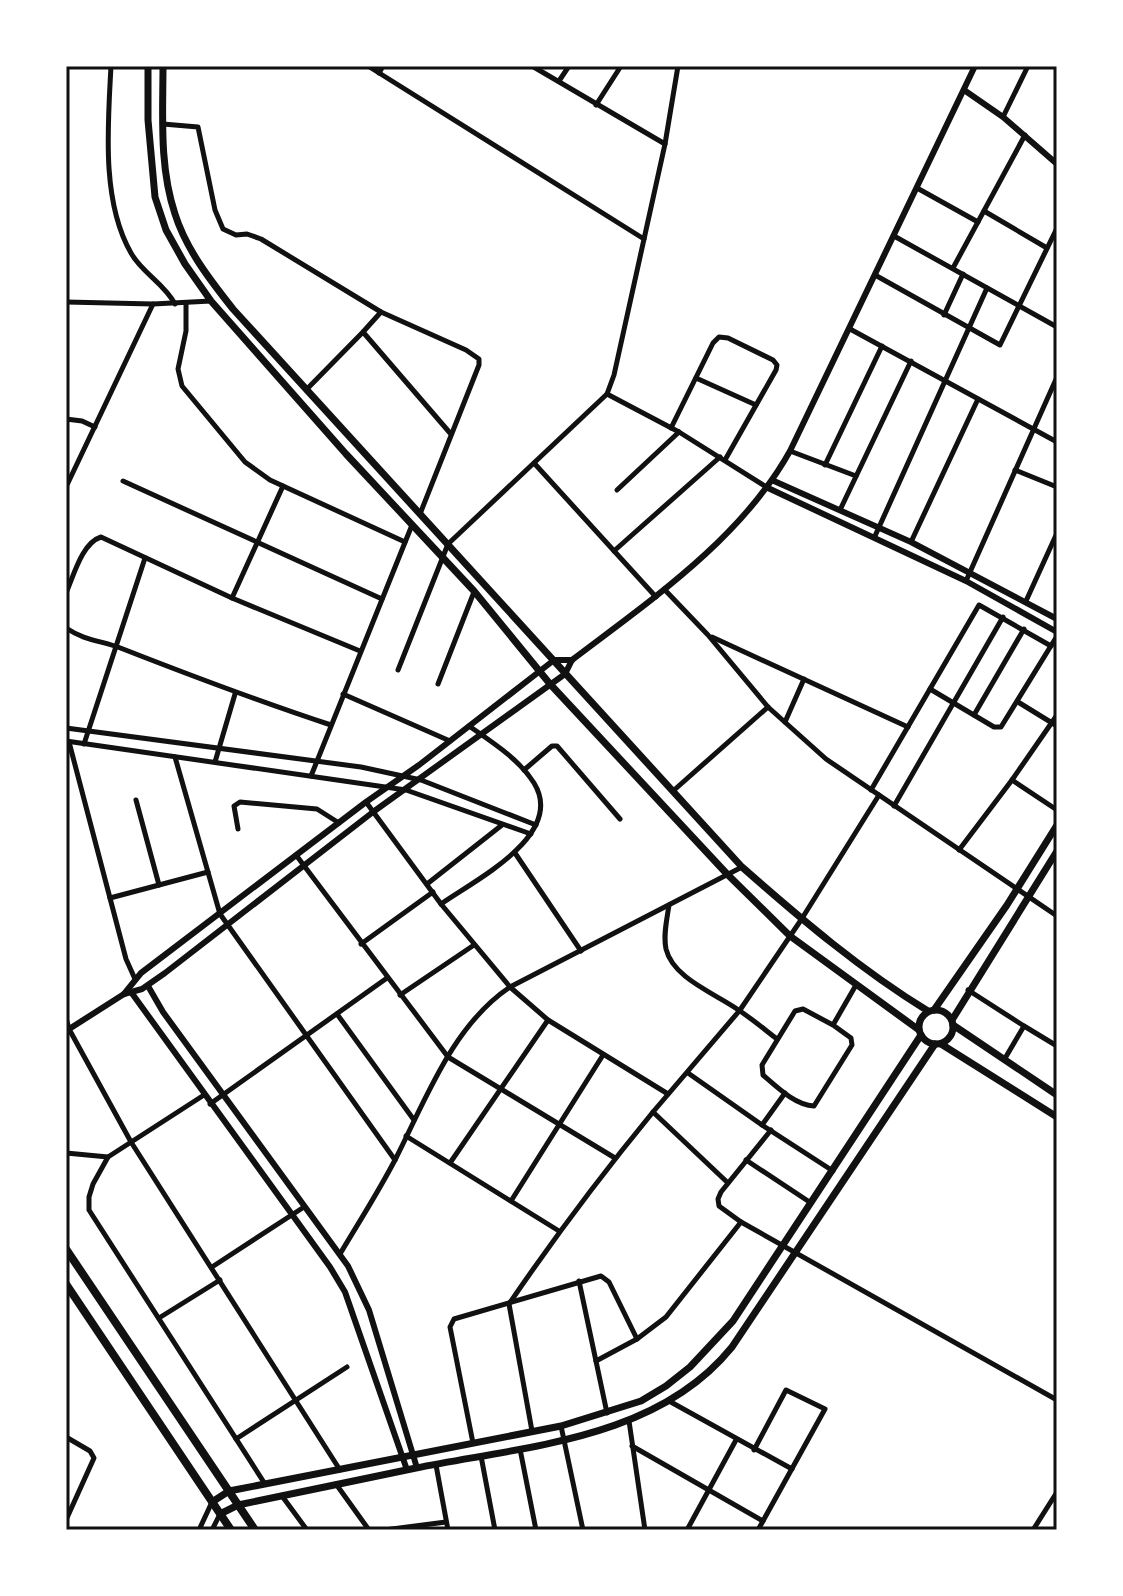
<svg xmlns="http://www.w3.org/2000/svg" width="1123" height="1596" font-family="Arial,sans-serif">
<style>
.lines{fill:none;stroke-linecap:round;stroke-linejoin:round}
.minor{stroke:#111;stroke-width:5}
.tertiary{stroke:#111;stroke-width:6}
.secondary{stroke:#111;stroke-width:7}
.trunk{stroke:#111;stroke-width:8}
.neatline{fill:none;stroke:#111;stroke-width:3}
</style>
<rect width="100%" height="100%" fill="#fff"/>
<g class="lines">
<!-- minor -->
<g class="minor">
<path d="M111,66C108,124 101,201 131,253C142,273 164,283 175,304"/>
<polyline points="368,66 644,239"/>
<polyline points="532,66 665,144"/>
<polyline points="379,73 383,66"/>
<polyline points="559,81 569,66"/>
<polyline points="596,105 621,66"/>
<polyline points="1003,117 1028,66"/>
<polyline points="163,124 198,127 215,210 223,229 236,235 247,234 261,239 381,312 466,350 479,359 479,365 420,514"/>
<polyline points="917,188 978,222"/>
<polyline points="984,211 1047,248"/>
<polyline points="894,236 1057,327"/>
<polyline points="953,268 1025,135"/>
<polyline points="875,275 1000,345 1057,228"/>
<polyline points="66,302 153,304 211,301"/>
<polyline points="186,303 186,331 178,369 182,386 245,462 270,480 405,542"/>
<polyline points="381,312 363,332 450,433"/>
<polyline points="944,315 963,274"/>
<polyline points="850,329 1057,442"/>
<polyline points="696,378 756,405"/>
<polyline points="306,390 363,332"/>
<polyline points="607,394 679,432 768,488"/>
<polyline points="66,419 82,421 95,427"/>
<polyline points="671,428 713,343 719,337 728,338 773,360 777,365 776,370 725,460"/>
<polyline points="790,451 856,476"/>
<polyline points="534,463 656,597"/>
<polyline points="825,465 882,346"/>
<polyline points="1015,470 1057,487"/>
<polyline points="123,481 382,599"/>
<polyline points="66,487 153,304"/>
<polyline points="617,490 679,432"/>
<polyline points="840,510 911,361"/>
<polyline points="875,536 987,288"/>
<polyline points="911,542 978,399"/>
<polyline points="614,551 720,457"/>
<polyline points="966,581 1057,377"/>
<polyline points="664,589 708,635 768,707 826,759 1057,916"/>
<path d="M66,593C74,575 82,543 101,537L232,598L360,651"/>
<polyline points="232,598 283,486"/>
<polyline points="1026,601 1057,533"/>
<path d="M66,628C87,642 102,640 123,649C192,676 261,702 331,725"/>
<polyline points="712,637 908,727"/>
<polyline points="398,670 448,544 607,394 614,375 665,144 678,66"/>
<polyline points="438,684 474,592"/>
<polyline points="930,689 994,727 1001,727 1057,636"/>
<polyline points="343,694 450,741"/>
<polyline points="1018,702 1057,726"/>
<polyline points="974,715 1024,629"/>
<polyline points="785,722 804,679"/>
<polyline points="66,728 361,767 421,780 536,825"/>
<polyline points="66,741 406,790 531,834"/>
<polyline points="69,742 126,959 135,979"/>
<polyline points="84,744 145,558"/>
<polyline points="175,757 220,914 395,1160"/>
<polyline points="215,762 235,694"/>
<polyline points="524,770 552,746 557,746 620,819"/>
<polyline points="311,776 412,525"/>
<polyline points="1012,780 1057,810"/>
<polyline points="871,790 979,605 1051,646"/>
<polyline points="673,791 768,707"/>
<polyline points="136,800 159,885"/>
<polyline points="366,802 441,904 510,987 548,1020 668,1094"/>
<polyline points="894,806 1003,617"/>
<polyline points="238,829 234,806 240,802 317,809 339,823"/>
<polyline points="959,850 1012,780 1057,715"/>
<polyline points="515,853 581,951"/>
<polyline points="296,855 448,1057 615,1158"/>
<polyline points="427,884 502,825"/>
<polyline points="110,898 208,872"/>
<path d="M441,904C475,880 566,835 534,783C519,759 492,742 469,726"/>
<path d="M669,905C667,919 663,935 666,949C673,978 714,993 737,1009C751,1018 764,1029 777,1039"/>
<polyline points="361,944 433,892"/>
<polyline points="968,990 1024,1026"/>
<polyline points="400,995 474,945"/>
<polyline points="337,1014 414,1120"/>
<polyline points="66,1018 69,1029 131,1142 340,1470"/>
<path d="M833,1025L851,1038L852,1045L814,1106C795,1105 777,1087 763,1075L762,1065L795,1011L803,1009L833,1025L856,985"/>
<polyline points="1004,1060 1024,1026 1057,1046"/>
<polyline points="688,1073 762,1125 833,1171"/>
<polyline points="204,1095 108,1157 93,1184 89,1197 89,1210 265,1484"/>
<polyline points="210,1104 387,978"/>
<polyline points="653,1112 740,1010 801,920 879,795"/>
<polyline points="762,1125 785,1093"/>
<polyline points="771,1130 721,1192 718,1199 719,1206 741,1222 1057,1400"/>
<polyline points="406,1136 559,1231"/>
<polyline points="66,1153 108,1157"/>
<polyline points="746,1160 811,1203"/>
<polyline points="450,1163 548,1020"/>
<polyline points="511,1201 603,1055"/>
<path d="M340,1254C359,1222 379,1191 396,1158C426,1099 453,1025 510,987L742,867"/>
<polyline points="212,1267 304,1207"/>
<polyline points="579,1281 607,1413"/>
<polyline points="159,1318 220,1280"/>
<polyline points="596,1361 637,1339 666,1317 741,1222"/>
<polyline points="669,1401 792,1469"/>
<polyline points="629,1421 645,1530"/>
<polyline points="561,1426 583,1530"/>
<path d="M532,1431L509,1304C554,1238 602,1174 653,1112L728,1183"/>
<polyline points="66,1437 90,1451 94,1458 66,1520"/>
<polyline points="236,1439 347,1367"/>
<polyline points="473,1443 450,1327 454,1319 601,1276 609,1282 637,1339"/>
<polyline points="632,1446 763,1521"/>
<polyline points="520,1449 536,1530"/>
<polyline points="754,1450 786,1390 825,1409 758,1530"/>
<polyline points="481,1456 495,1530"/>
<polyline points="436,1465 448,1530"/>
<polyline points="336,1484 369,1530"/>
<polyline points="282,1496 307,1530"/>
<polyline points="199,1530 212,1502"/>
<polyline points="212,1530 220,1514"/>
<polyline points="384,1530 446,1522"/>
<polyline points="687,1530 736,1440"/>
<polyline points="1033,1530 1057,1492"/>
</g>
<!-- tertiary -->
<g class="tertiary">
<polyline points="964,90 1003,117 1057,164"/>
<polyline points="774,481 911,542 1057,619"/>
<polyline points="768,488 966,581 1057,632"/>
<polyline points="148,986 163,1012 348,1266 369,1310 417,1468"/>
<polyline points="131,992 330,1267 345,1292 407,1470"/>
<polyline points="124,994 141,973 366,802 419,765 540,671 554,660 572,660"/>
<path d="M66,1031L124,994L142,989L165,973L373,812L565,674L572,660C651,600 741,539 790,451L975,66"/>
</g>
<!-- secondary -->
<g class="secondary">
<polyline points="148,66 148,120 155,197 166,230 185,264 211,301 346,454 474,591 550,684 727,874 790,936 919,1030"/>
<path d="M163,66C163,115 159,166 175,214C186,249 210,280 233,309L742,867C801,919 861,970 928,1011"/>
<circle cx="936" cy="1027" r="17"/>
<polyline points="934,1010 1007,905 1057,825"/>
<polyline points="952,1020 1057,851"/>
<polyline points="953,1025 1057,1095"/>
<polyline points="941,1044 1057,1117"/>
<polyline points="212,1502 229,1491 561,1426 641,1401 666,1386 690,1367 733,1321 921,1035"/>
<path d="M220,1514L238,1505C297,1493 357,1480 416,1468C525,1446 657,1440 732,1347L935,1044"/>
</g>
<!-- trunk -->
<g class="trunk">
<polyline points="66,1249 255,1530"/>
<polyline points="66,1284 231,1530"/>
</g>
</g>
<!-- border -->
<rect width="1123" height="1596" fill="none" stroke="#ffffff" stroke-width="136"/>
<rect x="68" y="68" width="987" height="1460" class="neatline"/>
</svg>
